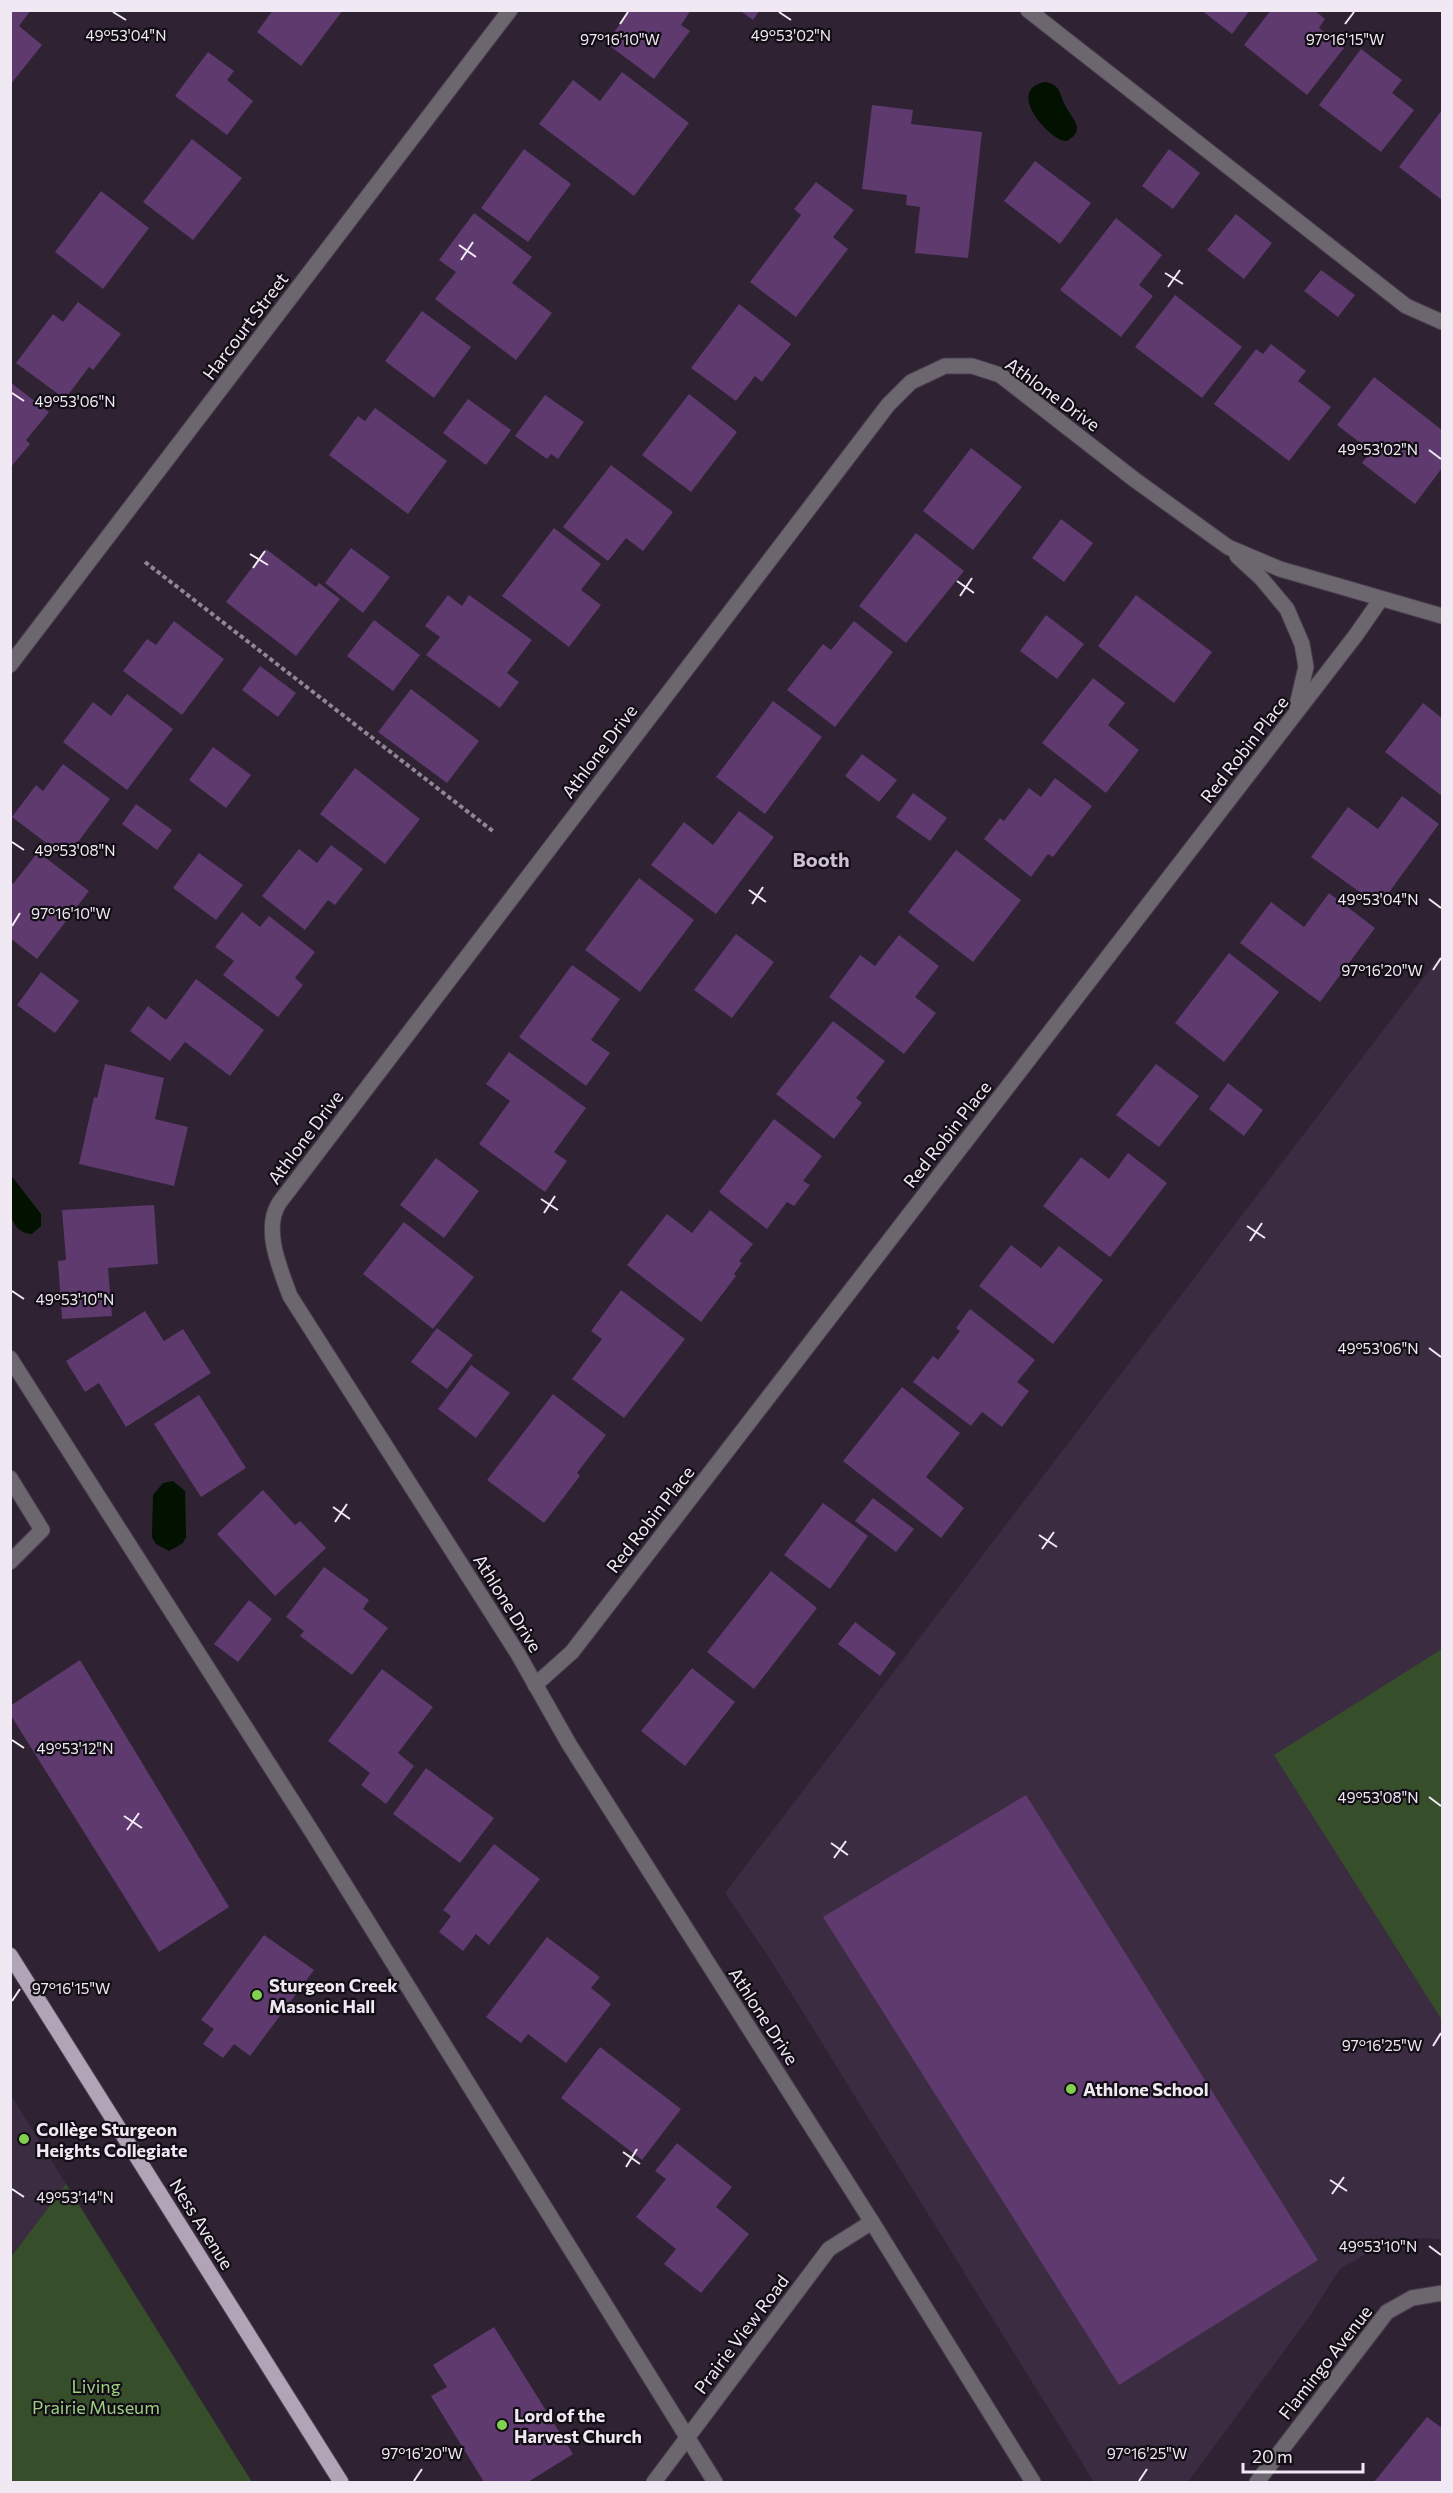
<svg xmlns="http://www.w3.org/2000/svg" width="1453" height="2493" font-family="Commissioner,sans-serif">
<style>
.built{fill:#3b2c42}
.green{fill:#374e2b}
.water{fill:#021100}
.building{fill:#5e3a6e}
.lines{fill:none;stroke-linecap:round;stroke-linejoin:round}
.minor-casing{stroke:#493e4e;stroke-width:17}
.major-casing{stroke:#493e4e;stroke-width:17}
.path{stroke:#908694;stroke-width:4;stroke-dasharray:4.5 3;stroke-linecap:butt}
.minor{stroke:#6c666f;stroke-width:15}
.major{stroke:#b0a4b6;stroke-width:15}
.ticks{fill:none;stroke:#f0e9f4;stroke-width:2}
.poi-dot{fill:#81d050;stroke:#130e15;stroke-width:2}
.labels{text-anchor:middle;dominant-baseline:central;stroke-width:4.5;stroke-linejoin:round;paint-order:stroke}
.street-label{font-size:18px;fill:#f0e9f4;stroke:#130e15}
.poi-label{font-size:18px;font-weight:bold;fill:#f0e9f4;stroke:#130e15;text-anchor:start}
.park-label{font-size:18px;fill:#9bd180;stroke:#130e15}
.neighbourhood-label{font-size:20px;font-weight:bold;fill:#cdbed4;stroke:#130e15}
.ticks-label{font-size:15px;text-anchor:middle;fill:#f0e9f4;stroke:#130e15;stroke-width:4.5;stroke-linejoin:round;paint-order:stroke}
</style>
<rect width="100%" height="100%" fill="#2e2233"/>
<!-- built -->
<g class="built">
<polygon points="1442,953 1442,2239 1416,2238 1373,2250 1340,2269 1312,2313 1188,2482 1094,2482 768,1956 725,1893"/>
<polygon points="10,2094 66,2184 11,2257 10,2257"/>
</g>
<!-- green -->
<g class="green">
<polygon points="1442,1649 1442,2020 1274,1755"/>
<polygon points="66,2184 252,2482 11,2482 11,2257"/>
</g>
<!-- water -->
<g class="water">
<path d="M1045,82C1061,85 1059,93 1065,105C1070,117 1088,129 1067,141C1052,143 1003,90 1045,82Z"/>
<path d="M10,1174L41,1214V1226L32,1234C3,1232 10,1194 10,1174Z"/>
<polygon points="173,1481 185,1491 186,1537 183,1543 169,1551 156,1544 152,1537 153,1495 163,1483"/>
</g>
<!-- building -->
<g class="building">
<polygon points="10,10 31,10 19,26 42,45 10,85"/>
<polygon points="273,10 343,10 301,66 257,32"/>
<polygon points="630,10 691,10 681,25 690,31 654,79 606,43"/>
<polygon points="739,10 760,10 753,20"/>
<polygon points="1201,10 1250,10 1232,34"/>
<polygon points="1271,10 1314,10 1325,19 1319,28 1344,48 1307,95 1244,45"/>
<polygon points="1361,49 1402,80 1392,93 1414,110 1381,152 1319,105"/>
<polygon points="208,52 234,71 227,80 253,101 227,135 175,96"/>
<polygon points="622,72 689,123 634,196 539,124 573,80 600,101"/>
<polygon points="872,105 913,110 911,124 982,132 968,258 915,253 920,207 906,205 907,195 862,189"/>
<polygon points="1442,110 1442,200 1399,167"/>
<polygon points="192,139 242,178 193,240 143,202"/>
<polygon points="524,149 571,184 528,242 481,208"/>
<polygon points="1169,149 1200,173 1173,209 1142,186"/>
<polygon points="1035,161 1091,203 1060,244 1004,201"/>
<polygon points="816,182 854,210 833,237 848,249 796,317 750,282 801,215 794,209"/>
<polygon points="101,191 149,228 103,289 55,252"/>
<polygon points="474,213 532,257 512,283 552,313 516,360 435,299 456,272 439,260"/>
<polygon points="1236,214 1272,243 1244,279 1207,250"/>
<polygon points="1116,218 1162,255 1139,285 1153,296 1121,337 1060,290"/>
<polygon points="1321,270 1355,295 1338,317 1304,291"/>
<polygon points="1175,295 1242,347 1202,398 1135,347"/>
<polygon points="78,302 121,334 93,370 89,367 65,399 16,363 53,314 63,322"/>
<polygon points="739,304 791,344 762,382 755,376 736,401 691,368"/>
<polygon points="422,311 471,347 434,398 385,361"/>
<polygon points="1271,344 1306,371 1298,381 1331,407 1289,461 1214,404 1256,349 1263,354"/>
<polygon points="1374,377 1442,430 1442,468 1415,504 1362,463 1371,451 1337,425"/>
<polygon points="10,382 49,412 26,440 30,444 10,468"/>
<polygon points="689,394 737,432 691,492 642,455"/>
<polygon points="545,395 584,422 558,459 551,454 547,459 515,436"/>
<polygon points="468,399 511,430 486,465 443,433"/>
<polygon points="375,408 447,461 408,514 329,455 358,416 365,421"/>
<polygon points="971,448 1022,487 973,550 923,511"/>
<polygon points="611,465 673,512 643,551 626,538 608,561 563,527"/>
<polygon points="1061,519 1093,543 1064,582 1032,558"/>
<polygon points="554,528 601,564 581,590 601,605 569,647 502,596"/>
<polygon points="916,533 964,571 906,643 859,606"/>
<polygon points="351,548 390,577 363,613 325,583"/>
<polygon points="266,549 316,587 319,583 340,599 296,656 226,602"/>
<polygon points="448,595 462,606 469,595 532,640 507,673 519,682 500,708 426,655 440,637 425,626"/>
<polygon points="1136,595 1212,652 1174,703 1098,646"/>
<polygon points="1046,615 1084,644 1057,679 1020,651"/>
<polygon points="374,620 420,655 393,691 347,656"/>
<polygon points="174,621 224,659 182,715 123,671 147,639 156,645"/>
<polygon points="854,621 893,652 835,727 787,690 823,644 831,650"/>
<polygon points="260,666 296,693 278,717 242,690"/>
<polygon points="1093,678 1125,703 1108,725 1139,750 1106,793 1042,743"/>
<polygon points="411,689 479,741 447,783 378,732"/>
<polygon points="127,694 173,729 127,790 63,742 93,702 111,716"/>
<polygon points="773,701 822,737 765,814 716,777"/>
<polygon points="1423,703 1442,718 1442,796 1385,752"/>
<polygon points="213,747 251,775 226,808 189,780"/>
<polygon points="862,754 897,780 879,802 845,776"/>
<polygon points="63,764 110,799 66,858 12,817 36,785 43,791"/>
<polygon points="355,768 420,819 385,864 320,814"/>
<polygon points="1055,778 1092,806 1053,857 1048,854 1031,877 984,839 1000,818 1004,821 1029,788 1041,797"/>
<polygon points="913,793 947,818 930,841 896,817"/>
<polygon points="1402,796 1439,824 1379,906 1311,857 1348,807 1378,829"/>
<polygon points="136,804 172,830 157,850 122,824"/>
<polygon points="739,811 774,837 716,914 651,865 684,822 713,845"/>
<polygon points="331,845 363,869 335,905 328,900 305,930 262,896 299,849 317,863"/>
<polygon points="956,850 1021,900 973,962 908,912"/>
<polygon points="38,852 89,891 37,959 10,938 10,881 13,884"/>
<polygon points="199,853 243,885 216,920 173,888"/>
<polygon points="639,878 694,920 640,992 585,950"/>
<polygon points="1329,893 1375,928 1320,1002 1240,943 1271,902 1304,927"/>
<polygon points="242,912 260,927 269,916 315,952 295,978 303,985 278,1017 223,975 234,961 215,947"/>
<polygon points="736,934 774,962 732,1018 694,990"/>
<polygon points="899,935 939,966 915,997 936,1013 904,1054 829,997 860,955 875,966"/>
<polygon points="1229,953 1279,992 1224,1062 1175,1023"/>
<polygon points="572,965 620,999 591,1040 610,1053 586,1086 519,1037"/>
<polygon points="41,972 79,1001 55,1033 17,1005"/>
<polygon points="196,979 264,1030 230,1076 185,1042 170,1061 130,1031 148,1006 166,1020"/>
<polygon points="833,1021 885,1061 856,1098 862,1103 834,1139 776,1094"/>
<polygon points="509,1052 586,1108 554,1152 567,1161 545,1192 479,1144 510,1101 486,1084"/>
<polygon points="105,1064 164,1078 155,1119 188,1127 174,1186 79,1164 94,1097 97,1098"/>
<polygon points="1156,1064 1199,1096 1159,1147 1116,1115"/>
<polygon points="1228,1083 1263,1110 1244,1136 1209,1109"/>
<polygon points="774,1119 822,1156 803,1181 810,1185 794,1206 787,1202 767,1229 719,1192"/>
<polygon points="1128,1153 1167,1183 1110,1257 1043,1206 1081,1157 1109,1179"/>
<polygon points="436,1158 479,1191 444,1238 400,1205"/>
<polygon points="154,1205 158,1264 108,1268 112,1316 62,1319 58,1261 66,1260 62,1210"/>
<polygon points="710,1210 753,1244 739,1261 742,1263 734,1274 736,1276 701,1322 627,1265 667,1214 692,1233"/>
<polygon points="404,1222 474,1277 433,1329 363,1274"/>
<polygon points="1011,1245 1041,1268 1059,1246 1103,1280 1053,1344 979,1286"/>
<polygon points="621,1290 685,1339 624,1418 572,1379 602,1339 591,1331"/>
<polygon points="970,1309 1035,1360 1017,1382 1029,1391 1002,1427 982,1412 971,1426 913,1382 933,1356 938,1360 960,1331 956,1328"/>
<polygon points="145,1311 164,1341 183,1329 211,1373 126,1427 99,1383 85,1392 66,1361"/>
<polygon points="437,1328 473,1355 447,1389 411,1362"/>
<polygon points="471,1365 510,1393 476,1438 438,1409"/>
<polygon points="902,1387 960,1433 926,1477 964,1508 941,1538 843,1461"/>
<polygon points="553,1394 606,1435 577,1473 580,1476 544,1523 487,1480"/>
<polygon points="199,1395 246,1468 201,1497 154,1424"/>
<polygon points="263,1490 295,1525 300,1521 326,1548 275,1596 217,1534"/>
<polygon points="873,1498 914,1529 896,1552 855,1521"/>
<polygon points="823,1503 868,1536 830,1589 784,1555"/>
<polygon points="324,1567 369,1600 363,1609 388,1628 352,1675 300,1636 304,1631 286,1617"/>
<polygon points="771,1571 817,1608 754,1689 707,1652"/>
<polygon points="249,1600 272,1619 238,1662 214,1644"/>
<polygon points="855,1622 896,1653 880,1676 838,1644"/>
<polygon points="80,1660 229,1907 159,1952 10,1714 10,1706"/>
<polygon points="692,1668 735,1702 685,1766 641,1731"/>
<polygon points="382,1669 433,1707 398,1753 414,1766 386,1804 361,1785 370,1773 328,1741"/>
<polygon points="426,1768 494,1818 460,1863 393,1814"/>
<polygon points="1026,1795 1318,2260 1119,2385 823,1917"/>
<polygon points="494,1844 540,1879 489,1945 476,1934 463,1951 439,1932 451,1916 443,1910"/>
<polygon points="264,1935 314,1970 250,2056 234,2044 223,2058 203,2044 214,2029 201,2020"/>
<polygon points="547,1937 600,1977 591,1988 611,2004 566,2063 528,2034 521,2043 486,2017"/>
<polygon points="600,2047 681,2109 642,2160 561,2098"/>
<polygon points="677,2143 732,2187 716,2207 749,2234 701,2293 664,2264 676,2249 636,2217 666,2179 655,2171"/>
<polygon points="494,2327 573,2454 528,2482 484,2482 431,2396 447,2387 433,2365"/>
<polygon points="1427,2417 1442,2428 1442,2482 1374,2482"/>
</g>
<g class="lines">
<!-- minor casing -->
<g class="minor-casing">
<g id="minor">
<polyline points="1028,10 1406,306 1442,322"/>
<polyline points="1237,556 1261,578 1287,609 1302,644 1306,667 1297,705"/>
<polyline points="10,665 510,10"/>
<polyline points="10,1358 314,1835 715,2482"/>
<polyline points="10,1478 42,1530 10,1562"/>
<polyline points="535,1685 572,1652 1356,635 1381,599"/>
<polyline points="654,2482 829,2249 872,2222"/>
<path d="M1033,2482L872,2222L569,1744L518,1654L290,1296C281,1271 263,1231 278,1205C282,1198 288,1192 292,1186L888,405L911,382L945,366H972L1000,375L1135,480L1228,547L1280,569L1442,616"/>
<polyline points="1257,2482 1387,2312 1412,2298 1442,2293"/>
</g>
</g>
<!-- major casing -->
<g class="major-casing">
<polyline id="major" points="10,1955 341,2482"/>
</g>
<!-- path -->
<polyline class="path" points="145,562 494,832"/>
<!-- minor -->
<use href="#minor" class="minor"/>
<!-- major -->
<use href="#major" class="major"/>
</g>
<!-- ticks -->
<path class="ticks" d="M113,12L126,20M779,12L791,20M620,24L628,12M1345,24L1354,12M459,245L476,257M461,260L473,242M1165,273L1183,284M1168,287L1180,270M12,393L24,401M1429,450L1441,459M250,554L268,565M253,568L265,551M957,581L974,593M960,596L972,578M12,842L24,850M749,890L766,902M1429,899L1441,908M752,904L763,887M12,926L20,913M1433,970L1441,958M541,1199L558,1210M544,1213L555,1196M1247,1226L1265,1238M1250,1241L1262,1223M12,1291L24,1299M1429,1348L1441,1357M333,1507L350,1519M335,1522L347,1504M1039,1535L1057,1547M1042,1549L1054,1532M12,1740L24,1748M1429,1797L1441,1806M124,1816L142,1828M127,1830L139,1813M831,1843L848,1855M834,1858L846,1841M12,2001L20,1989M1433,2046L1441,2033M623,2152L640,2164M626,2167L637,2149M1330,2180L1347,2191M12,2189L24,2197M1332,2194L1344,2177M1429,2246L1441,2255M414,2481L422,2469M1139,2481L1147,2469"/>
<!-- markers -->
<g class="poi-dot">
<circle cx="257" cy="1995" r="6"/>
<circle cx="1071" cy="2089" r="6"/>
<circle cx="24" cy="2139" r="6"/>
<circle cx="502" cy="2425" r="6"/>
</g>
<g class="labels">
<!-- street labels -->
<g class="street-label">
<text transform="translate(245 326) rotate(-53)">Harcourt Street</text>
<text transform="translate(1053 394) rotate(36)">Athlone Drive</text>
<text transform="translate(1244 749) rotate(-52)">Red Robin Place</text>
<text transform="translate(599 751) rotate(-53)">Athlone Drive</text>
<text transform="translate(947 1134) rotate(-52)">Red Robin Place</text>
<text transform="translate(305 1137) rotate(-53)">Athlone Drive</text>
<text transform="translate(650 1519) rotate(-52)">Red Robin Place</text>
<text transform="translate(508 1603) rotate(58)">Athlone Drive</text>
<text transform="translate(764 2016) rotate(57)">Athlone Drive</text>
<text transform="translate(202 2224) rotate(58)">Ness Avenue</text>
<text transform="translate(741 2334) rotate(-53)">Prairie View Road</text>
<text transform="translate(1325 2362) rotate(-52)">Flamingo Avenue</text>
</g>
<!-- poi labels -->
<g class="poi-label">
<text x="269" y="1985">Sturgeon Creek<tspan x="269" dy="21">Masonic Hall</tspan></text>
<text x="1083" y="2089">Athlone School</text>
<text x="36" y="2129">Collège Sturgeon<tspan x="36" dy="21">Heights Collegiate</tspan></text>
<text x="514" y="2415">Lord of the<tspan x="514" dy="21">Harvest Church</tspan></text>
</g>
<!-- park labels -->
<g class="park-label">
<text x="96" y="2386">Living<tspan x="96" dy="21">Prairie Museum</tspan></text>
</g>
<!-- neighbourhood labels -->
<g class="neighbourhood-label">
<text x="821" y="859">Booth</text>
</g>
</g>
<g class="ticks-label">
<text x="126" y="41">49°53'04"N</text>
<text x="791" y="41">49°53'02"N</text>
<text x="620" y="45">97°16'10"W</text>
<text x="1345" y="45">97°16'15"W</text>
<text x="75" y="407">49°53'06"N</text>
<text x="1378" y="455">49°53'02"N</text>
<text x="75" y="856">49°53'08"N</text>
<text x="1378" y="905">49°53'04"N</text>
<text x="71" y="919">97°16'10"W</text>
<text x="1382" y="976">97°16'20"W</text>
<text x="75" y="1305">49°53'10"N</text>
<text x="1378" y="1354">49°53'06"N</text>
<text x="75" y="1754">49°53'12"N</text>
<text x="1378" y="1803">49°53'08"N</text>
<text x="71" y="1994">97°16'15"W</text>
<text x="1382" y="2051">97°16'25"W</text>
<text x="75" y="2203">49°53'14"N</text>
<text x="1378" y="2252">49°53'10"N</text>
<text x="422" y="2459">97°16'20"W</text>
<text x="1147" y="2459">97°16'25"W</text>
</g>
<!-- border -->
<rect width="1453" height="2493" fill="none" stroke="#f0e9f4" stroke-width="24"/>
<!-- scale -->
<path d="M1243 2463v9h120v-9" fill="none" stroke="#f0e9f4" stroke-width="3"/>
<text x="1252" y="2463" font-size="18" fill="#f0e9f4" stroke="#130e15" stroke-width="4.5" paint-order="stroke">20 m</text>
</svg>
